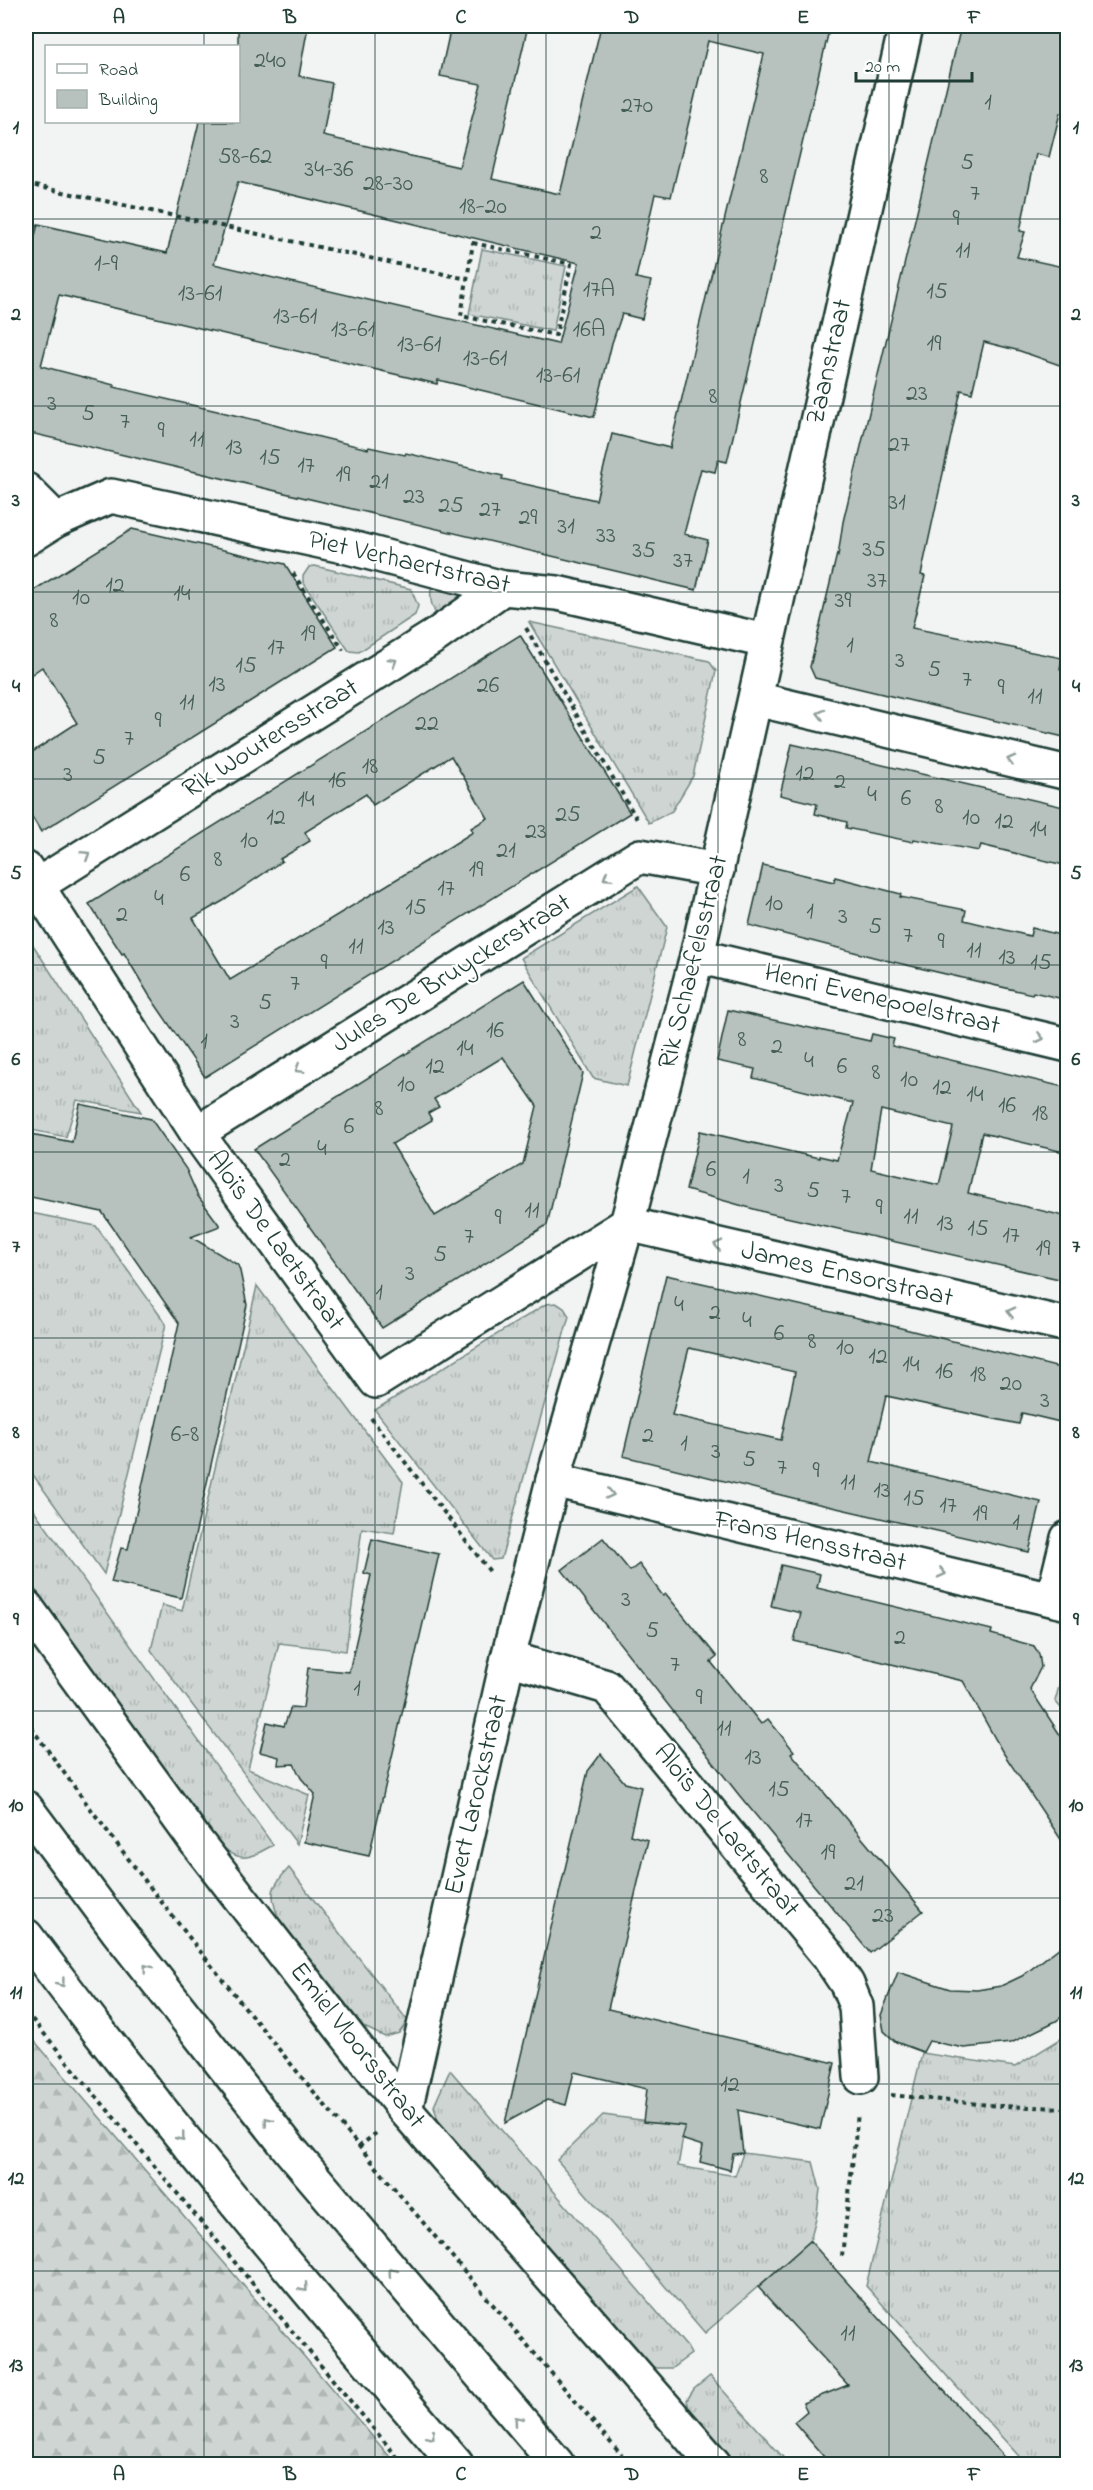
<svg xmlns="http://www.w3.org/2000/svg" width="1093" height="2490" font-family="'Indie Flower',sans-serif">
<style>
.grass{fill:url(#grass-tufts);stroke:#768984;stroke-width:1.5}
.forest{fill:url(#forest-firs);stroke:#768984;stroke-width:1.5}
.building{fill:#b7c1bd;stroke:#1f3d34;stroke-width:1.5;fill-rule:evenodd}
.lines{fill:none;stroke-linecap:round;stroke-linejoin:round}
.minor-casing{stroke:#1f3d34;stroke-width:38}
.path{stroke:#1f3d34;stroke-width:4;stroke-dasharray:4.5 4.5;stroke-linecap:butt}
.minor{stroke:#fff;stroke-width:33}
.oneway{stroke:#8f9e9a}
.grid{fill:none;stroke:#1f3d34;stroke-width:1.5;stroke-opacity:0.55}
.labels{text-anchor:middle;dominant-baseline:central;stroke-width:4.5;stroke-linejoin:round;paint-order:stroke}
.number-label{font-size:24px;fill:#455e56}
.street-label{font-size:27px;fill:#1f3d34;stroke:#fff}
.neatline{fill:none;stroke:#1f3d34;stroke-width:2}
.grid-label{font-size:20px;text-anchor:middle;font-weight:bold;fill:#1f3d34}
</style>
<defs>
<pattern id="grass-tufts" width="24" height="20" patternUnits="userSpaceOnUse" patternTransform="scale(1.5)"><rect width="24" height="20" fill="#ced5d3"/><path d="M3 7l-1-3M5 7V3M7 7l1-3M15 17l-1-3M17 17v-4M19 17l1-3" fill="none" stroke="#b0b8b6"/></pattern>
<pattern id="forest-firs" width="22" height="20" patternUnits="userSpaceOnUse" patternTransform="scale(1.5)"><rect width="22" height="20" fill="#ced5d3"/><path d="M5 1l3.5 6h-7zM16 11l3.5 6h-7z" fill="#b0b8b6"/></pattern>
</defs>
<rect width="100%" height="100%" fill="#f2f3f3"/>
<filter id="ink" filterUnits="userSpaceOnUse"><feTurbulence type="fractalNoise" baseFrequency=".0167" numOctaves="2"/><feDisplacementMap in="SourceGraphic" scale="12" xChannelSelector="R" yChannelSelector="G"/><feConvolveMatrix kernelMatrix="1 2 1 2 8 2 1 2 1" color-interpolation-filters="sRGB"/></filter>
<g filter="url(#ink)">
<!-- grass -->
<g class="grass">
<polygon points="482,249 566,266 553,331 469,314"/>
<polygon points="315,566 411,589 418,606 415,615 359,652 349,651 303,582 303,576 309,567"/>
<path d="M432,585L472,592L440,623C433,609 428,600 432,585Z"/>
<polygon points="529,622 709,661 716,671 693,776 672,811 649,823"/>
<polygon points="638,886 667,927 627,1086 593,1078 521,958"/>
<polygon points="26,934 141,1112 77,1100 66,1137 26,1129"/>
<polygon points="26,1212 96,1226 166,1324 104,1574 26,1465"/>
<polygon points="257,1286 403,1482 394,1533 362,1528 346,1651 279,1643 248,1769 309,1795 297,1844 151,1650 162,1605 182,1611"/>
<polygon points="556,1303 564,1308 569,1316 501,1559 492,1560 375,1410 546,1304"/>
<path d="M26,1499L273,1845C245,1861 239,1863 215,1840L26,1577Z"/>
<polygon points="1067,1657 1067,1715 1055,1701"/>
<path d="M289,1868L408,2021L399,2033L385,2037L364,2027L278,1917C269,1892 271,1887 289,1868Z"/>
<polygon points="1067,2035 1067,2464 1026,2464 866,2286 922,2053 1015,2067"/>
<polygon points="450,2070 687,2347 691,2354 672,2368 655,2368 637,2360 439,2124 434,2106"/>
<polygon points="603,2115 685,2126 678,2166 735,2176 743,2153 813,2162 820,2189 817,2214 810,2241 705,2333 557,2160"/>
<polygon points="710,2376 789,2464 733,2464 690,2413 687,2400 694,2389"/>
</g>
<!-- forest -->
<polygon class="forest" points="26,2031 396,2464 26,2464"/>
<!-- building -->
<g class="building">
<path d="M238,26H308L299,76L332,83L323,136L459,167L481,84L440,76L451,26H528L492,179L560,194L601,26H830L727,462L718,460L715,472L701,469L684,534L708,540L696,590L26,432V245L32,247L38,224L167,253L199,122H238ZM708,41L764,54L670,448L612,434L596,500L502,479L503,476L406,453L405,455L369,447L368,449L295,431L260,421L114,387V385L41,366L59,295L437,384L438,380L594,417L612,343L622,314L642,319L651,281L636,278L655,194L671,197ZM238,182L579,263L558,344L214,264Z"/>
<polygon points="961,26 1068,26 1068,115 1060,113 1049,157 1036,154 1020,231 1025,232 1017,257 1068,268 1068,368 1020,351 984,342 972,393 961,390 921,575 925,576 912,628 1062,658 1060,669 1068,671 1068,738 815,678 810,667 837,554 838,556 843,522"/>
<polygon points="132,529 285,564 337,647 41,832 26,807 26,756 77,723 42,667 26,678 26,595"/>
<path d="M520,635L630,813L205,1077L149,995L124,953L122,954L89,904ZM451,756L488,818L471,828L473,832L443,851L230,980L193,918L223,901L282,861L280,859L310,841L305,832L366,794L373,805Z"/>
<polygon points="792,744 1068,808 1068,866 981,845 979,851 914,839 913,842 846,828 847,822 815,814 817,804 780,795"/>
<polygon points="763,865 834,882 835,877 901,894 900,897 966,910 964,920 1030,936 1032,928 1068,937 1068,1000 1033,992 1032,994 885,960 749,925"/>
<path d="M524,980L583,1073L547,1225L382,1328L254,1149ZM503,1057L537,1106L523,1164L435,1216L392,1144L432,1120L428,1113L439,1107L434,1099Z"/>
<path d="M728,1010L870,1041L872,1034L894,1039L892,1046L1068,1088V1153L982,1133L968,1193L1068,1217V1281L768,1213L686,1190L700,1131L819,1158V1156L837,1160L853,1103L753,1078L755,1069L717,1061ZM881,1110L953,1127L939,1185L871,1169Z"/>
<polygon points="80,1104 151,1119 186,1169 198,1196 220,1226 191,1237 238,1265 240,1271 247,1305 181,1598 111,1582 121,1548 128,1549 179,1323 102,1212 26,1196 26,1133 72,1142"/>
<path d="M666,1275L889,1325L1068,1370V1390L1060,1422L1022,1413L1019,1424L886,1396L871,1462L1041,1502L1029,1552L797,1499L623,1456ZM689,1348L795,1372L781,1440L672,1415Z"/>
<polygon points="603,1538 630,1571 639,1564 663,1596 666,1594 717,1657 711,1662 761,1724 768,1719 794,1751 791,1753 923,1911 870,1953 739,1795 562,1570"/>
<polygon points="372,1539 439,1554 369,1856 304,1842 315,1794 301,1778 294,1764 278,1765 279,1757 260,1752 267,1722 284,1726 291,1707 303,1708 308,1668 349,1672 371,1575 364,1573"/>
<polygon points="781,1565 820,1574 817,1588 992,1630 991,1634 1034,1646 1039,1654 1041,1667 1030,1689 1068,1747 1068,1850 1002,1751 963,1681 794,1641 801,1613 771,1606"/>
<polygon points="601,1754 625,1783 641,1787 630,1835 648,1840 608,2009 835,2063 820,2129 738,2110 743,2153 733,2154 730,2170 700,2162 703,2146 681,2139 685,2126 643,2122 647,2089 574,2072 566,2105 547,2100 505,2123 588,1771"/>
<polygon points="1068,1941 1068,2012 1056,2021 1011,2043 964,2048 929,2041 923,2052 896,2042 884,2031 881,2015 898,1972 950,1989 977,1990 1001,1986 1022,1976"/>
<polygon points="810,2241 1010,2464 830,2464 794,2422 807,2411 803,2403 848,2385 758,2287"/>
</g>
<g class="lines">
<!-- minor casing -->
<g class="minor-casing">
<g id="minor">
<polyline points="26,490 56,520"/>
<polyline points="26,539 56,520 111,496 348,547 503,588 557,593 766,641"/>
<polyline points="756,699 1068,773"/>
<polyline points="26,869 197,1133 376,1381 627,1224 1068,1325"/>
<polyline points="36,886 435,636 503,588"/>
<polyline points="697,956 1068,1045"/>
<polyline points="197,1133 640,856 717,870"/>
<polyline points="553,1480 1068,1603"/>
<polyline points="1053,1599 1068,1538"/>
<polyline points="26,1607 195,1840 405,2110 714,2464"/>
<polyline points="508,1658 607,1687 829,1957 847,1984 856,2006 861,2077"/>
<polyline points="26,1808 117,1930 291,2151 557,2464"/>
<path d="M26,1936C162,2118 308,2292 456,2464"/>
<polyline points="405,2110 508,1658 553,1480 627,1224 697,956 906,26"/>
</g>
</g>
<!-- path -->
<g class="path">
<polyline points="26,184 467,279"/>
<polygon points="473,243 571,264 556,335 461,316"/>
<polyline points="293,573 343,650"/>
<polyline points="526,628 638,821"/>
<polyline points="371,1418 491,1573"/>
<path d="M26,1720C211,1980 422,2221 629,2464"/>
<polyline points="26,2012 403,2464"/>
<polyline points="891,2095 999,2106 1068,2108"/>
<polyline points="359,2147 376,2133"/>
<polyline points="842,2256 858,2113"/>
</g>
<!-- minor -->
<use href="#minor" class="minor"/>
</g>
<!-- one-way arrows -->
<defs><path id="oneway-chevron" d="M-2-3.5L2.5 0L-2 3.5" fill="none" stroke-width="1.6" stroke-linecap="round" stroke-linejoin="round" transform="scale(1.5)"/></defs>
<g class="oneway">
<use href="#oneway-chevron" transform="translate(393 662) rotate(-32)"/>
<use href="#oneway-chevron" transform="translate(821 714) rotate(-166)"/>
<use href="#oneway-chevron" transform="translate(1011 760) rotate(-166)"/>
<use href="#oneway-chevron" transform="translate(86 855) rotate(-32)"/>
<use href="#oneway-chevron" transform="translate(607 877) rotate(148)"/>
<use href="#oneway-chevron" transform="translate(1040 1038) rotate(13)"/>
<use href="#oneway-chevron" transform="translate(299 1069) rotate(148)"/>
<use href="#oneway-chevron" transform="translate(718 1245) rotate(-167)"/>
<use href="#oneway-chevron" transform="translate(1011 1312) rotate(-167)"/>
<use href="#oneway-chevron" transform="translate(610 1494) rotate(13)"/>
<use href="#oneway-chevron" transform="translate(942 1573) rotate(13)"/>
<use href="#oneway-chevron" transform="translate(147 1968) rotate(-128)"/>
<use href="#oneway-chevron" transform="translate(61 1983) rotate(53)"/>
<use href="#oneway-chevron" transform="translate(268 2121) rotate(-128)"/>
<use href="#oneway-chevron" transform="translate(181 2137) rotate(51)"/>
<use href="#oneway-chevron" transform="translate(392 2272) rotate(-130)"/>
<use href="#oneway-chevron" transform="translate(304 2288) rotate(49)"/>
<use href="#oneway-chevron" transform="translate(518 2420) rotate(-131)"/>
<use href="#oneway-chevron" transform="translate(431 2436) rotate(49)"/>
</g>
</g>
<!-- grid -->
<path class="grid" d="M204,26V46M375,26V2464M546,26V2464M718,26V2464M889,26V2464M204,122V2464M26,219H1068M26,406H1068M26,592H1068M26,779H1068M26,965H1068M26,1152H1068M26,1338H1068M26,1525H1068M26,1711H1068M26,1898H1068M26,2084H1068M26,2271H1068"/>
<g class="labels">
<!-- number labels -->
<g class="number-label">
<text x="270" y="61">240</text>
<text x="988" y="103">1</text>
<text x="637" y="106">270</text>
<text x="245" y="157">58-62</text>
<text x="967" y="163">5</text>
<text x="329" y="170">34-36</text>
<text x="764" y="177">8</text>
<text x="388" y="184">28-30</text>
<text x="975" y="194">7</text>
<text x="483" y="207">18-20</text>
<text x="956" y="219">9</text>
<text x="596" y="233">2</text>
<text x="963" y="251">11</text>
<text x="106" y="264">1-9</text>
<text x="599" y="290">17A</text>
<text x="937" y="292">15</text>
<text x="200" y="294">13-61</text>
<text x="295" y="317">13-61</text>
<text x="353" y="330">13-61</text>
<text x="589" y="330">16A</text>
<text x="934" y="344">19</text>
<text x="419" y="345">13-61</text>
<text x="485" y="359">13-61</text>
<text x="558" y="376">13-61</text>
<text x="917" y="394">23</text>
<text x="713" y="397">8</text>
<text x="52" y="404">3</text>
<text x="88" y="414">5</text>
<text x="125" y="422">7</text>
<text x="161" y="431">9</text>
<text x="197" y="440">11</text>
<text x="899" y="445">27</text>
<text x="234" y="448">13</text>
<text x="270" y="458">15</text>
<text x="306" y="466">17</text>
<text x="343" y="475">19</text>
<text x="379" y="482">21</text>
<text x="414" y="497">23</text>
<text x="897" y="503">31</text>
<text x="451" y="506">25</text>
<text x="490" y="510">27</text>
<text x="528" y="518">29</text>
<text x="566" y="527">31</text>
<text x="606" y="536">33</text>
<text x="874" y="550">35</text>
<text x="644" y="551">35</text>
<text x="683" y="561">37</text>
<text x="877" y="581">37</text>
<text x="115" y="586">12</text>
<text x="182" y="594">14</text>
<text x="81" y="598">10</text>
<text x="843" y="601">39</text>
<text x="54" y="621">8</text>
<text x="308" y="634">19</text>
<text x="850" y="646">1</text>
<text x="276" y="648">17</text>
<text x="900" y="661">3</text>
<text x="246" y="666">15</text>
<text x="934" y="670">5</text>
<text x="967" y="680">7</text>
<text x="217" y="685">13</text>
<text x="488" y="686">26</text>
<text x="1001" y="688">9</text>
<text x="1035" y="697">11</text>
<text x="187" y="703">11</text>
<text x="158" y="721">9</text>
<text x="427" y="724">22</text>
<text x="129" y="739">7</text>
<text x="99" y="758">5</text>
<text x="370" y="767">18</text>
<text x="805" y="774">12</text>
<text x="68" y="775">3</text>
<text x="337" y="781">16</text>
<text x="840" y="782">2</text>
<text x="872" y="795">4</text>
<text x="906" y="799">6</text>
<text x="306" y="800">14</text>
<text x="939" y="807">8</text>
<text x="568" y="815">25</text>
<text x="276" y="818">12</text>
<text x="971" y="818">10</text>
<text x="1004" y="822">12</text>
<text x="1038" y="830">14</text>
<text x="536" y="832">23</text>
<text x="249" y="841">10</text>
<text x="506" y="851">21</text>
<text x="218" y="860">8</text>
<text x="476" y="870">19</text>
<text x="185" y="875">6</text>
<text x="446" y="889">17</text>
<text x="159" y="899">4</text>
<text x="774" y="904">10</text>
<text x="416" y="908">15</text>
<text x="810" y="912">1</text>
<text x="122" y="915">2</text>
<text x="843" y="917">3</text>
<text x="875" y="927">5</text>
<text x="386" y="928">13</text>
<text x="908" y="936">7</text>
<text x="941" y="942">9</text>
<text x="356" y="947">11</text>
<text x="974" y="951">11</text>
<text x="1007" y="958">13</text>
<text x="324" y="963">9</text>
<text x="1041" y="963">15</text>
<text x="295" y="984">7</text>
<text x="265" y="1003">5</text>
<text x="235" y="1022">3</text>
<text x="495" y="1031">16</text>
<text x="742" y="1040">8</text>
<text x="204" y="1042">1</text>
<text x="777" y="1047">2</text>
<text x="465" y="1049">14</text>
<text x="809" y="1061">4</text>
<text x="435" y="1067">12</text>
<text x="842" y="1067">6</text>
<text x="876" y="1073">8</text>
<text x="909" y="1080">10</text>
<text x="406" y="1085">10</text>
<text x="942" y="1088">12</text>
<text x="975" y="1095">14</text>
<text x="1007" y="1106">16</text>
<text x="379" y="1109">8</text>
<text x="1040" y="1114">18</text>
<text x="349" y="1127">6</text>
<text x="322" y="1149">4</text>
<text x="285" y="1160">2</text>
<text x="711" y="1170">6</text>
<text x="746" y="1177">1</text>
<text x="779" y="1186">3</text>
<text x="813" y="1191">5</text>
<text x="846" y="1197">7</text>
<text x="879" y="1208">9</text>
<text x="532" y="1211">11</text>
<text x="911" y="1217">11</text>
<text x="498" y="1218">9</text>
<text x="945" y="1224">13</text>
<text x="978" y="1229">15</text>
<text x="1011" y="1236">17</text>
<text x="469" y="1237">7</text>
<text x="1043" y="1249">19</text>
<text x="440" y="1255">5</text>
<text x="410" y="1274">3</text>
<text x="379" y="1293">1</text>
<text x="679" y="1305">4</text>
<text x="715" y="1313">2</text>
<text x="747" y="1321">4</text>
<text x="779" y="1334">6</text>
<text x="812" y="1342">8</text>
<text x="845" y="1348">10</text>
<text x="878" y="1357">12</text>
<text x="911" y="1365">14</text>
<text x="944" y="1372">16</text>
<text x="978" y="1375">18</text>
<text x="1011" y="1384">20</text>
<text x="1045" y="1401">3</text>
<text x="185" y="1435">6-8</text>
<text x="648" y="1436">2</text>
<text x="684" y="1444">1</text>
<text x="716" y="1452">3</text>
<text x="749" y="1460">5</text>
<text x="782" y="1468">7</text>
<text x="816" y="1471">9</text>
<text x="848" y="1483">11</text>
<text x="882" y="1491">13</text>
<text x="914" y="1499">15</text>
<text x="948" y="1506">17</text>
<text x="980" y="1514">19</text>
<text x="1016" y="1523">1</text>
<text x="626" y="1600">3</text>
<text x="652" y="1631">5</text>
<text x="900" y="1638">2</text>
<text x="675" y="1665">7</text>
<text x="357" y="1689">1</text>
<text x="699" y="1698">9</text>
<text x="724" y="1729">11</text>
<text x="753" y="1758">13</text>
<text x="779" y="1790">15</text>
<text x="804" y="1821">17</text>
<text x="828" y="1853">19</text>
<text x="854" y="1884">21</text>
<text x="883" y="1916">23</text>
<text x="730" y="2085">12</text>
<text x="848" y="2334">11</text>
</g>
<!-- street labels -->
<g class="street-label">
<text transform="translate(830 362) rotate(-77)">Zaanstraat</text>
<text transform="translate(409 563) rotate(13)">Piet Verhaertstraat</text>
<text transform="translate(271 739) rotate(-32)">Rik Woutersstraat</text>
<text transform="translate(694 962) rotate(-76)">Rik Schaefelsstraat</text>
<text transform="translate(452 974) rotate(-32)">Jules De Bruyckerstraat</text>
<text transform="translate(882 1000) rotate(13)">Henri Evenepoelstraat</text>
<text transform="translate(275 1241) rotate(54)">Aloïs De Laetstraat</text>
<text transform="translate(847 1275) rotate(13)">James Ensorstraat</text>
<text transform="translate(810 1542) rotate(13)">Frans Hensstraat</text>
<text transform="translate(477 1795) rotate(-77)">Evert Larockstraat</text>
<text transform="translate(726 1831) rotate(51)">Aloïs De Laetstraat</text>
<text transform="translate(357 2046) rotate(52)">Emiel Vloorsstraat</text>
</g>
</g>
<!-- margin -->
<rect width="1093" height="2490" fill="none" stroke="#fff" stroke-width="66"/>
<!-- legend -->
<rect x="45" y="45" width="195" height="78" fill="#ffffff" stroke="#a5b1ae" stroke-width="1.5"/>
<rect x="57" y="64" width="30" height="9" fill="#ffffff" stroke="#a5b1ae" stroke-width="1.5"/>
<text x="99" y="75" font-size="18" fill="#1f3d34">Road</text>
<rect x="57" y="90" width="30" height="18" fill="#b7c1bd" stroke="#a5b1ae" stroke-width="1.5"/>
<text x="99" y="105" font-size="18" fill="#1f3d34">Building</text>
<!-- scale -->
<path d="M856 72v9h116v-9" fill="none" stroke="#1f3d34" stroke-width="3"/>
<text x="865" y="72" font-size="18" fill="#1f3d34" stroke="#ffffff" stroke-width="4.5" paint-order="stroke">20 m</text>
<rect x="33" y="33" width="1027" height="2424" class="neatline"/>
<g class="grid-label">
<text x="119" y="23">A</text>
<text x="290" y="23">B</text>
<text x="461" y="23">C</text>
<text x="632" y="23">D</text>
<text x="803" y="23">E</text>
<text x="974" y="23">F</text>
<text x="16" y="133">1</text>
<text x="1076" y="133">1</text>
<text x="16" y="320">2</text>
<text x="1076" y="320">2</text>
<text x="16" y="506">3</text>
<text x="1076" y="506">3</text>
<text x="16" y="692">4</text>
<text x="1076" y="692">4</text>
<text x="16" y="879">5</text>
<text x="1076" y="879">5</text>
<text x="16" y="1065">6</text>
<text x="1076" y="1065">6</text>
<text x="16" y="1252">7</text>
<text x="1076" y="1252">7</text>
<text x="16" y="1438">8</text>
<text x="1076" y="1438">8</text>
<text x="16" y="1625">9</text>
<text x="1076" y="1625">9</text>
<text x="16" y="1811">10</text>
<text x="1076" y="1811">10</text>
<text x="16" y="1998">11</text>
<text x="1076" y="1998">11</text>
<text x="16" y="2184">12</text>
<text x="1076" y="2184">12</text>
<text x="16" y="2371">13</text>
<text x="1076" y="2371">13</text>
<text x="119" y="2480">A</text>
<text x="290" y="2480">B</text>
<text x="461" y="2480">C</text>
<text x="632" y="2480">D</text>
<text x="803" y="2480">E</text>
<text x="974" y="2480">F</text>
</g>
</svg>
